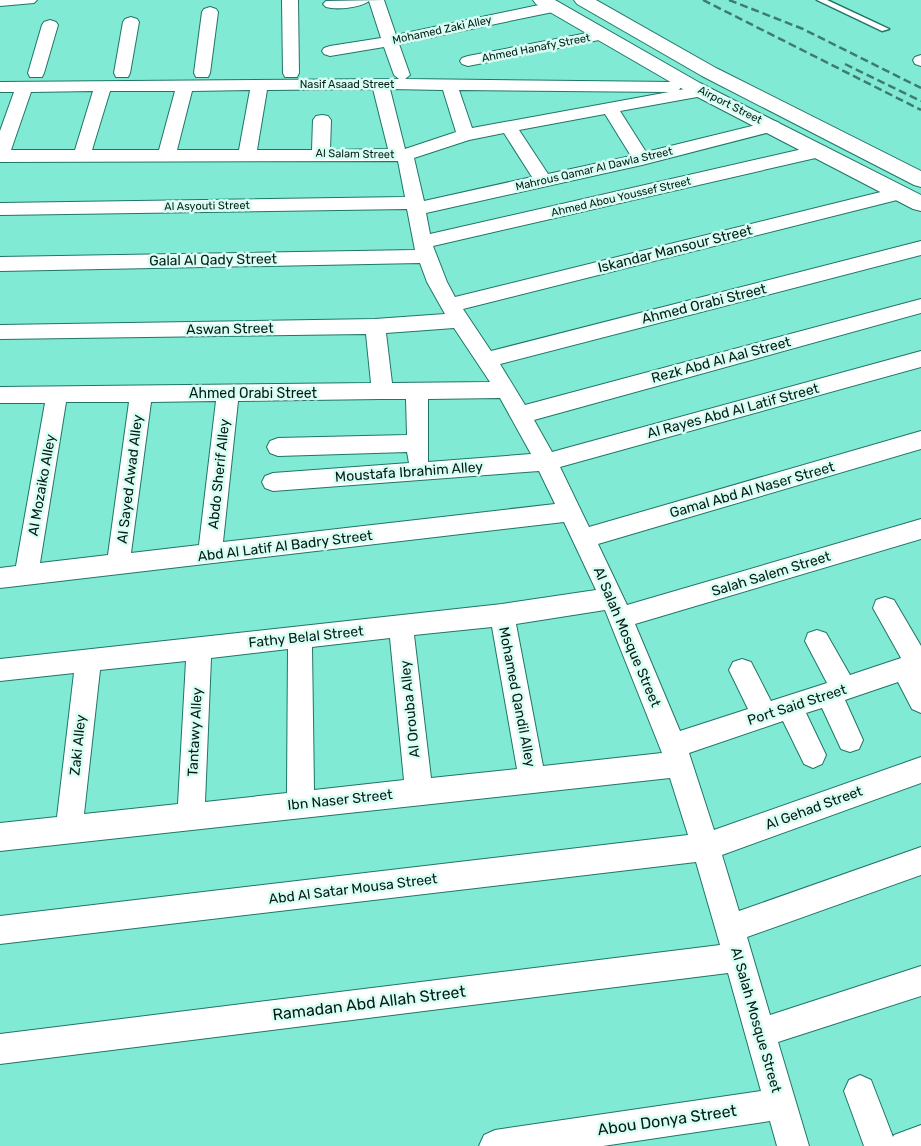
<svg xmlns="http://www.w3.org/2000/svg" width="921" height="1146" font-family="Rubik,sans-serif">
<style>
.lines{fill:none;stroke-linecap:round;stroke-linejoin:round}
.service-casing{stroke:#1f7666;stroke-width:3}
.minor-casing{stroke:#1f7666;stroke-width:2}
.tertiary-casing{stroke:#1f7666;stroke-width:2}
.service{fill:#fff;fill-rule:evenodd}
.minor{fill:#fff;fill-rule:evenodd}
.tertiary{fill:#fff;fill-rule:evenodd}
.rail{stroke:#3e7c6f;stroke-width:2.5;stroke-dasharray:8 4;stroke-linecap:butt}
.labels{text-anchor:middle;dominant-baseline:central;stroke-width:5;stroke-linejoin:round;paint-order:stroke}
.far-street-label{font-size:11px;fill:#041b16;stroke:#d8fef4}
.street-label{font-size:14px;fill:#041b16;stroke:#d8fef4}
.near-street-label{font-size:16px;fill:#041b16;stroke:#d8fef4}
</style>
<rect width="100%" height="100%" fill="#80ead4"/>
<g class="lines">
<!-- service casing -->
<g class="service-casing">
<polygon id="service" points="817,0 827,0 889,29 882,31"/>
</g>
<!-- minor casing -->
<g class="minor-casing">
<g id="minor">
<polygon points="0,0 37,0 34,3 0,6"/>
<polygon points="282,0 298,0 299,73 297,77 285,77 283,73"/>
<path d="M384,0L396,35L553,2L559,4L561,7L559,10L553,12L399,44L410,75L405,79L673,82L679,83L681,87L679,90L702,86L708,87L710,91L708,95L620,111L646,152L772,121L778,122L781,126L778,130L642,165L426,213L430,234L820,145L826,147L829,151L826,155L820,157L433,246L447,282L455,297L901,187L907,189L910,193L907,197L901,199L463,309L491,351L921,241V255L500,364L525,405L921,299V313L534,420L552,452L921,351V367L560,467L589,527L921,431V449L598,544L627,605L921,519V539L635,624L680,731L748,709L729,670L733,662L742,659L751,662L771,701L827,683L805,641L808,633L817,630L826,633L850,675L901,658L873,608L876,600L885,597L894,600L921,646V713L912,709L898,682L845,700L863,740L859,749L850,752L841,749L822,708L806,713L826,755L822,764L813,768L804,764L783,721L689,753L714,830L921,757V783L722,855L739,911L921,847V875L747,937L770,1015L921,966V996L778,1042L809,1146H777L770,1121L603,1146H479L484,1135L495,1130L761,1091L728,973L0,1064V1034L720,945L696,862L0,944V916L688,835L670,778L0,851V823L57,817L74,673L0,681V659L502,604L596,590L564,522L0,588V568L16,566L45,403H0V387L371,383L366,334L0,339V325L375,319L445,314L427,282L420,263L0,271V257L415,250L407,209L0,215V203L405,197L398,161L0,162V131L14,92H0V82L399,79L394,75L384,47L330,56L324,54L322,51L324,48L330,46L381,38L369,1C360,8 336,10 326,7L323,4L326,1ZM373,89L388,149L330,150L331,120L328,116L322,115L316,116L313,120L312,150H257L267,90ZM390,89L443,90L456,132L405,149ZM250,90L239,150H177L192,91ZM459,90L669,92L472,128ZM93,91L75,150H11L31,92ZM110,91H175L159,150H92ZM605,114L631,156L548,174L519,130ZM504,133L532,177L424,201L414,158L469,140ZM454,328L490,382L392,383L386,333ZM500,398L531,454L428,462V399ZM380,399H406L407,435L278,438L270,441L267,447L270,453L278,456L407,452L409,463L273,473L265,476L262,482L265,488L273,491L539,471L555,504L223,542L238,401ZM216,401L199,545L131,553L151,402ZM66,402H129L108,555L40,563ZM605,610L662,753L543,766L516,624ZM492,627L517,769L431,778L414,635ZM390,638L404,780L314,790L312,647ZM288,649L287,793L205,802L211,658ZM186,661L178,804L84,814L100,670Z"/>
<polygon points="210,7 216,9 218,12 210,73 208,77 196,77 194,73 202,12 204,9"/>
<polygon points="131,17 137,19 139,22 130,73 128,77 116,77 114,73 123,22 125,19"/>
<polygon points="50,20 56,22 58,25 44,73 42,77 30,77 28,73 42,25 44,22"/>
<polygon points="603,30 609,32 611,35 609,38 468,66 462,64 460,61 462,58 468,56"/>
<polygon points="921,55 921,66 915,64 913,60 915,57"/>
<polygon points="860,1075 871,1080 893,1137 894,1135 921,1125 921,1146 864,1146 844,1091 849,1080"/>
</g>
</g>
<!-- tertiary casing -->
<g class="tertiary-casing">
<g id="tertiary">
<polygon points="533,0 555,0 700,83 921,195 921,211 913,209 686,91 536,4"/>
<polygon points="574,0 596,0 716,68 921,171 921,187 914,185 702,76 577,4"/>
</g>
</g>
<!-- service -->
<use href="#service" class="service"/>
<!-- minor -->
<use href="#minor" class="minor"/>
<!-- tertiary -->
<use href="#tertiary" class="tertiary"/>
<!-- rail -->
<g class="rail">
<polyline points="703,0 921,110"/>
<polyline points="729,0 803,29 921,88"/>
<polyline points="845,64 921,101"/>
</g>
</g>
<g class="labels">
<!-- far-street labels -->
<g class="far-street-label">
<text transform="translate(442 30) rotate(-12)">Mohamed Zaki Alley</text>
<text transform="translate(536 48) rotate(-11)">Ahmed Hanafy Street</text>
<text x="347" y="84">Nasif Asaad Street</text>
<text transform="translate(730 105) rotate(27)">Airport Street</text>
<text transform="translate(355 154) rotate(1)">Al Salam Street</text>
<text transform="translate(594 169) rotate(-13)">Mahrous Qamar Al Dawla Street</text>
<text transform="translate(621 197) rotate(-13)">Ahmed Abou Youssef Street</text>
<text transform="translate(207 206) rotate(-1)">Al Asyouti Street</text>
</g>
<!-- street labels -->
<g class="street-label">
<text transform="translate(675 249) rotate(-14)">Iskandar Mansour Street</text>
<text transform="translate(213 260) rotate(-1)">Galal Al Qady Street</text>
<text transform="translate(704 304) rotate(-14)">Ahmed Orabi Street</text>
<text transform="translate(230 329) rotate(-1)">Aswan Street</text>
<text transform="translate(721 360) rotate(-15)">Rezk Abd Al Aal Street</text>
<text x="253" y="393">Ahmed Orabi Street</text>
<text transform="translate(733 411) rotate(-15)">Al Rayes Abd Al Latif Street</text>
<text transform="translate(409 472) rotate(-4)">Moustafa Ibrahim Alley</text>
<text transform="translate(219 474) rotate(-84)">Abdo Sherif Alley</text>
<text transform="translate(130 479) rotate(-83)">Al Sayed Awad Alley</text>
<text transform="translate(42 485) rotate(-80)">Al Mozaiko Alley</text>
<text transform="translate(752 490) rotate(-16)">Gamal Abd Al Naser Street</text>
<text transform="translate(285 546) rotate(-7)">Abd Al Latif Al Badry Street</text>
<text transform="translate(771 574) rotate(-17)">Salah Salem Street</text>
<text transform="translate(306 637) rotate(-6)">Fathy Belal Street</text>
<text transform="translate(627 637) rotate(67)">Al Salah Mosque Street</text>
<text transform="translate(517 697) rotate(79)">Mohamed Qandil Alley</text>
<text transform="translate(797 705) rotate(-18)">Port Said Street</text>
<text transform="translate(410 709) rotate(-96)">Al Orouba Alley</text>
<text transform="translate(195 732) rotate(-87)">Tantawy Alley</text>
<text transform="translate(78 745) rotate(-84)">Zaki Alley</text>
<text transform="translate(340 800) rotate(-6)">Ibn Naser Street</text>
<text transform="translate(814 808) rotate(-20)">Al Gehad Street</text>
<text transform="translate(353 889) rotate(-7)">Abd Al Satar Mousa Street</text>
<text transform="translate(756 1020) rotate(74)">Al Salah Mosque Street</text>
</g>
<!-- near-street labels -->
<g class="near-street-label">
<text transform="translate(369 1003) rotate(-7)">Ramadan Abd Allah Street</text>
<text transform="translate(667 1120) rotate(-8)">Abou Donya Street</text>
</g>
</g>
</svg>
